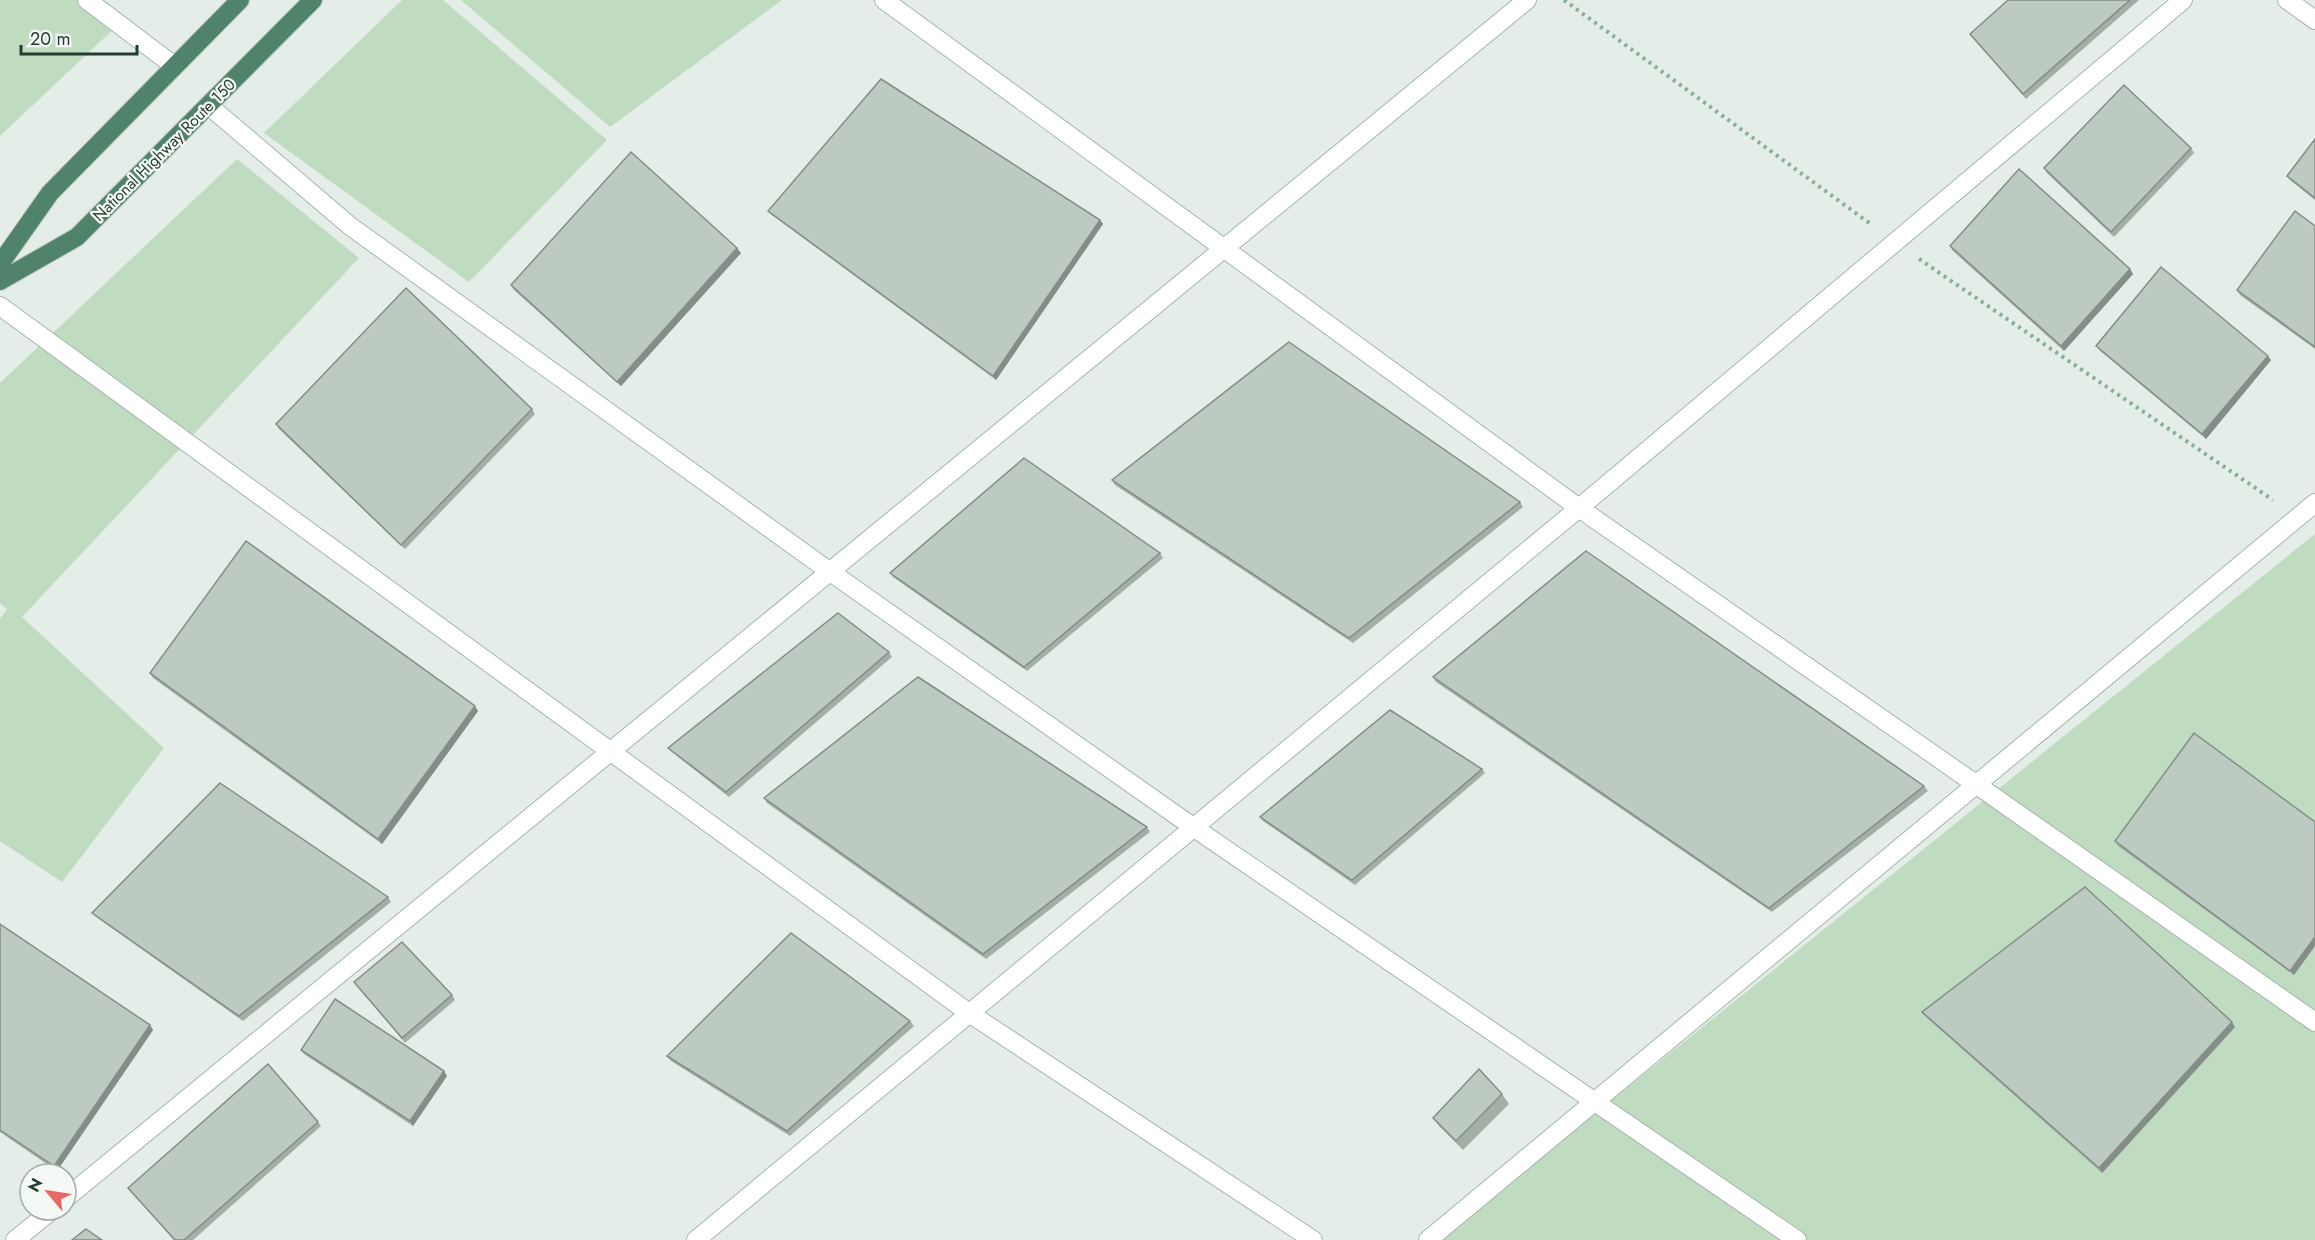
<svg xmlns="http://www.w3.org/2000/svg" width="2315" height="1240" font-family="Jost,sans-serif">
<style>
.green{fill:#bfdcc0}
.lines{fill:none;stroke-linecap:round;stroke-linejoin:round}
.minor-casing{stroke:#a7b5ad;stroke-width:20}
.tertiary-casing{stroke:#a7b5ad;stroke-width:20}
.trunk-casing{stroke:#c2c9c5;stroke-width:20}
.path{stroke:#87ae99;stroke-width:4;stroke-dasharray:3 4.5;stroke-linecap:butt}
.minor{stroke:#fff;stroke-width:18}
.tertiary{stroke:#fff;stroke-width:18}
.trunk{stroke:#4f846b;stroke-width:18}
.wall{fill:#a3aea7}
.shaded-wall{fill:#848d88}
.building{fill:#bdcac2;stroke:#848d88;stroke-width:1.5}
.labels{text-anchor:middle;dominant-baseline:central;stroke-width:4.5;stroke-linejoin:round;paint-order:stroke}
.street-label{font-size:16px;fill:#253d31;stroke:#f5f9f6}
</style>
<rect width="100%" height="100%" fill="#e4ede7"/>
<!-- green -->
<g class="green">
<polygon points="0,0 85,0 119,24 0,136"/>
<polygon points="402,0 443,0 607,140 469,282 264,133"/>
<polygon points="461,0 782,0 610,127"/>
<polygon points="237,159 359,258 22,617 164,748 62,882 0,841 0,619 7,609 0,603 0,383"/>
<polygon points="2315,534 2315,1240 1438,1240"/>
</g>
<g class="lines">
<!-- minor casing -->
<g class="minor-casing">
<g id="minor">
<polyline points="87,0 173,65"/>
<polyline points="2287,0 2315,20"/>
<polyline points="208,105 350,226 829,571 1193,827 1797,1240"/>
<polyline points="0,306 969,1013 1313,1240"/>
<polyline points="1977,785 2315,1022"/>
<polyline points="66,1198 1527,0"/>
<polyline points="15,1240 52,1210"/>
<polyline points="696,1240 1579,508 2183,0"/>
</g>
</g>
<!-- tertiary casing -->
<g class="tertiary-casing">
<g id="tertiary">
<polyline points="884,0 1579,508 1977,785"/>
<polyline points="1428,1240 2315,503"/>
</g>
</g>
<!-- trunk casing -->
<g class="trunk-casing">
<g id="trunk">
<polyline points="0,264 50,193 240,0"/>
<polyline points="0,281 77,237 313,0"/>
</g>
</g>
<!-- path -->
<g class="path">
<polyline points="1564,0 1872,225"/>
<polyline points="1919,259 2273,500"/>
</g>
<!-- minor -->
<use href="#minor" class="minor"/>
<!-- tertiary -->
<use href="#tertiary" class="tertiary"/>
<!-- trunk -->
<use href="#trunk" class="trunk"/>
</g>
<!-- wall -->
<g class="wall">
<polygon points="2008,0 2139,0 2026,99 1970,34"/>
<polygon points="2315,139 2315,200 2290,180 2287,176"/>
<polygon points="2191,148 2194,153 2114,237 2047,173 2044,168"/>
<polygon points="768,211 1100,220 1103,224 996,380 772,215"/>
<polygon points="2315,226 2315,349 2240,295 2237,290"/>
<polygon points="1950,246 2130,269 2133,274 2064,351 1953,251"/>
<polygon points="741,253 621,386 514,290 511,285"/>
<polygon points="2096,346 2271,360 2206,439 2099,350"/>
<polygon points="532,409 535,414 405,549 279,429 276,424"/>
<polygon points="1112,480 1520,502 1523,507 1353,643 1115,485"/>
<polygon points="1160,553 1163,558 1027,671 893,577 890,573"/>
<polygon points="889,652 892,657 729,797 672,752 668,748"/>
<polygon points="150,673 478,711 382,844 153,678"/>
<polygon points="1433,677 1924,786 1928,791 1772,912 1436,682"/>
<polygon points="2194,733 2294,975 2118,846 2115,841"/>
<polygon points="1482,769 1485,773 1355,885 1263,821 1260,817"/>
<polygon points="764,798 1147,827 1150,832 986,959 767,803"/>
<polygon points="388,897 391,902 243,1021 96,917 92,913"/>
<polygon points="0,924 150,1025 153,1030 57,1171 0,1132"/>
<polygon points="354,982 452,995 455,1000 405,1043"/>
<polygon points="1922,1012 2235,1027 2102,1173 1925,1016"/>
<polygon points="910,1021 914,1026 790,1136 671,1061 667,1056"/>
<polygon points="301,1050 444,1071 447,1076 413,1126 304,1054"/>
<polygon points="1502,1094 1509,1104 1463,1150 1440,1127 1433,1118"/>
<polygon points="318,1122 321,1126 193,1240 174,1240 128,1188"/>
</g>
<!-- shaded-wall -->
<g class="shaded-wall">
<polygon points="1100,220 1103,224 996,380 993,376"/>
<polygon points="737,248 741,253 621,386 617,382"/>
<polygon points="2130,269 2133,274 2064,351 2061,346"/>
<polygon points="2268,356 2271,360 2206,439 2202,434"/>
<polygon points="475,706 478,711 382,844 378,839"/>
<polygon points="2315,937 2315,946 2294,975 2290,971"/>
<polygon points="2232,1022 2235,1027 2102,1173 2099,1168"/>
<polygon points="150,1025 153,1030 57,1171 54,1166"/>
<polygon points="444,1071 447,1076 413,1126 410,1121"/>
</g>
<!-- building -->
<g class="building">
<polygon points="2008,0 2130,0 2023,94 1970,34"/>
<polygon points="881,79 1100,220 993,376 768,211"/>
<polygon points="2124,85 2191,148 2111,232 2044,168"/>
<polygon points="2315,139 2315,198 2287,176"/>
<polygon points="631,152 737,248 617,382 511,285"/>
<polygon points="2019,169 2130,269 2061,346 1950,246"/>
<polygon points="2295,211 2315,226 2315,347 2237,290"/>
<polygon points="2161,267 2268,356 2202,434 2096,346"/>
<polygon points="406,288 532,409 401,545 276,424"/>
<polygon points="1289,342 1520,502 1349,638 1112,480"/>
<polygon points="1024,458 1160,553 1024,667 890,573"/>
<polygon points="246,541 475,706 378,839 150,673"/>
<polygon points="1586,551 1924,786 1769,908 1433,677"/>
<polygon points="838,613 889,652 726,792 668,748"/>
<polygon points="918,677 1147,827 983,954 764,798"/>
<polygon points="1390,710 1482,769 1352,880 1260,817"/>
<polygon points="2194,733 2315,822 2315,937 2290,971 2115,841"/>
<polygon points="220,783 388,897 239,1016 92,913"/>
<polygon points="2085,887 2232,1022 2099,1168 1922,1012"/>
<polygon points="0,924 150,1025 54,1166 0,1130"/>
<polygon points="791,933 910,1021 787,1131 667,1056"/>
<polygon points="402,942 452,995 402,1038 354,982"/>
<polygon points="335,999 444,1071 410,1121 301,1050"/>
<polygon points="268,1064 318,1122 184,1240 175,1240 128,1188"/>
<polygon points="1479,1069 1502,1094 1456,1141 1433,1118"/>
<polygon points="86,1229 102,1240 72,1240"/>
</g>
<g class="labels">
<!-- street labels -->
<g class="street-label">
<text transform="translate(164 150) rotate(-45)">National Highway Route 150</text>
</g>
</g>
<!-- north arrow -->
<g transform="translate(48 1192) rotate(299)"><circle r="28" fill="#f5f9f6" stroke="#a2aea7" stroke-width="1.5"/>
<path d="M0-4.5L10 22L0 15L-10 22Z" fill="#e96866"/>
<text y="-9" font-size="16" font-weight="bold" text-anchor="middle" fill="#253d31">N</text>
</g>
<!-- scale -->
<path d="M21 45v9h116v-9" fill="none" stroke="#253d31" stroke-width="3"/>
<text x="30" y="45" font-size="18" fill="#253d31" stroke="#f5f9f6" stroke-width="4.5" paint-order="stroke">20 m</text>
</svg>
